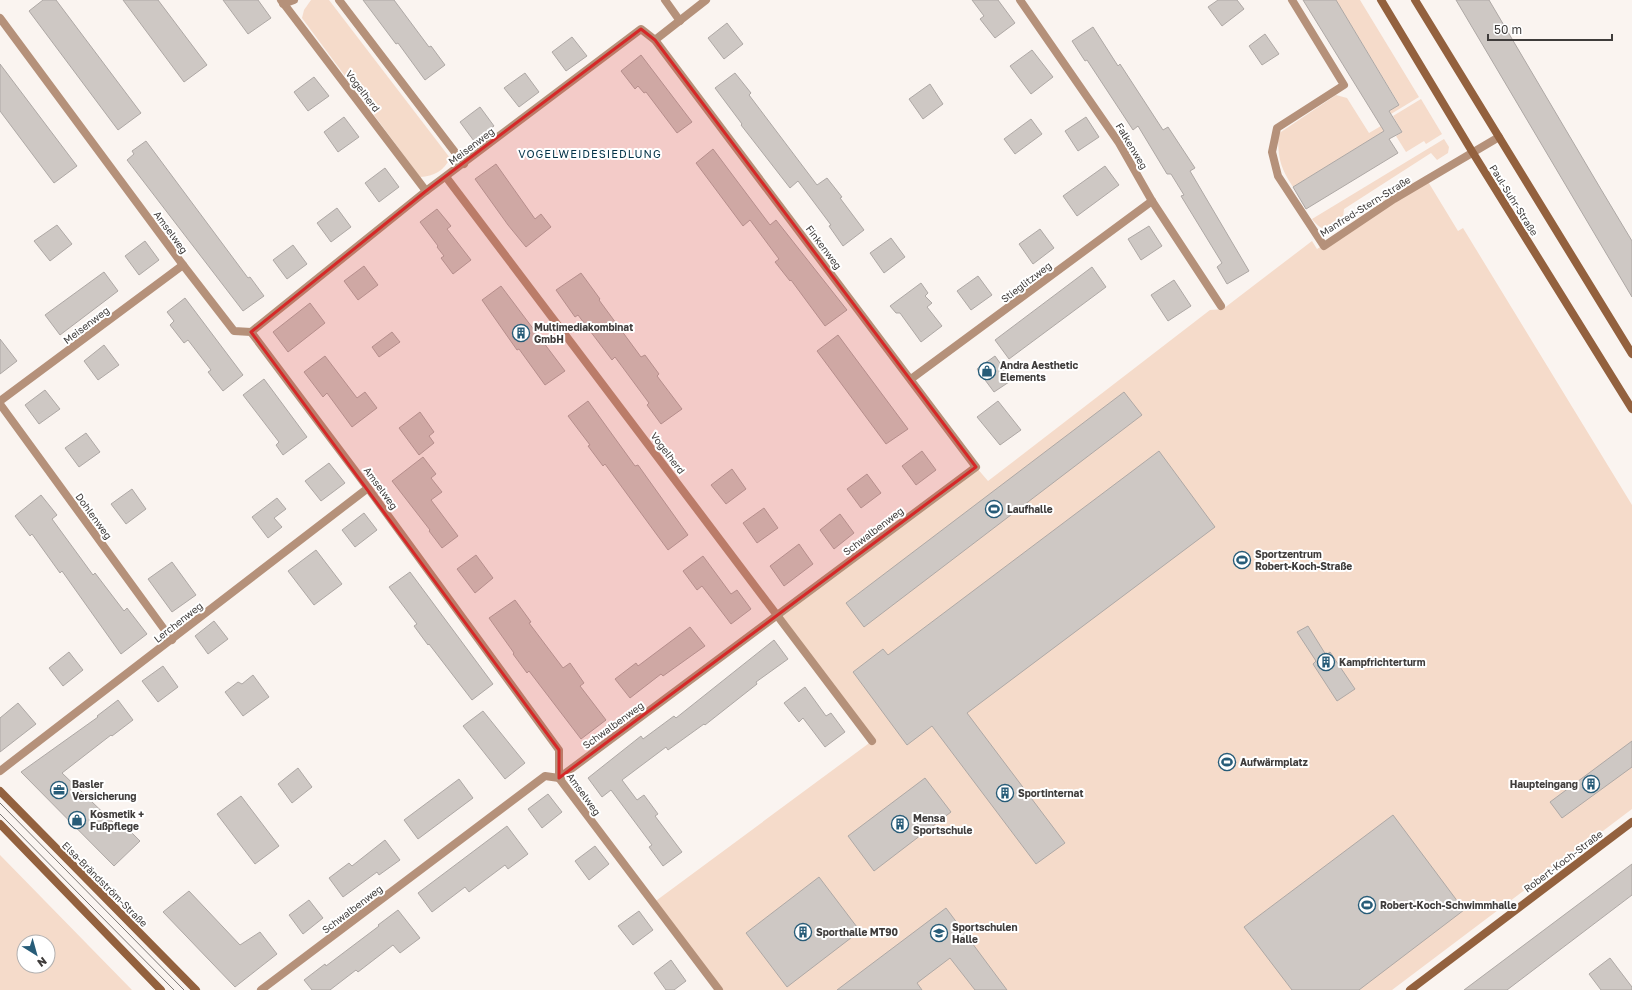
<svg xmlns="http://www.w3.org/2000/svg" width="1632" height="990" font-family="'Golos Text',sans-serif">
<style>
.green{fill:#f5dbca;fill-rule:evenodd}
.building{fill:#cec8c4;stroke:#aea8a5}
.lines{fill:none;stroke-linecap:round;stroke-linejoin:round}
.street{stroke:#b5917a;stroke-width:8}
.secondary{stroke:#93613e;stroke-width:8}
.tram{stroke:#7a7674;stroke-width:1}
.marked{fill:#d62828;fill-opacity:0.2;stroke:#d62828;stroke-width:3;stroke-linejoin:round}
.labels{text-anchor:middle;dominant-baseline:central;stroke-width:4;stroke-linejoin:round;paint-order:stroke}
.street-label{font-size:10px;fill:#3f3c3b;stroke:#fff}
.poi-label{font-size:10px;font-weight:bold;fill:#3f3c3b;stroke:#fff;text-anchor:start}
.neighbourhood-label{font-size:11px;letter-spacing:1px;fill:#063449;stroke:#fff}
</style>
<rect width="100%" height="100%" fill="#faf4f0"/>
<!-- green -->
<g class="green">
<path d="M311,0H329L450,158C444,171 434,176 420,177L302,18L304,10Z"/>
<polygon points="1336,0 1360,0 1419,97 1391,114 1389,111 1399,104"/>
<path d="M1336,95L1347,98L1369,133L1381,126L1384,131L1293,187C1280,167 1278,158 1278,134Z"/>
<polygon points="1421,99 1442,134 1426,144 1424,141 1406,152 1396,136 1402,132 1393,116"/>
<path d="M1444,139L1449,147L1448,153L1437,160L1431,153L1344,209L1342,226C1331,234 1320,230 1312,219Z"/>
<polygon points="1427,180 1458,231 1463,228 1632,505 1632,809 1392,990 719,990 653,903 872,741 778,615 976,467 988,481 1210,310 1223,309 1312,241 1317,249"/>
<path d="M0,855L132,990H0ZM24,942H48V966H24Z"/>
</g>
<!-- building -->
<g class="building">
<polygon points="43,0 56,0 141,113 118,130 29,11"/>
<polygon points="123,0 158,0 207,65 184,82"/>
<polygon points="223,0 258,0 271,18 248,34"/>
<polygon points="363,0 394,0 429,47 431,46 445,65 425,80 398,43 396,44"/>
<polygon points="972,0 998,0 1015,23 995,38 980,19 984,16"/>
<polygon points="1218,0 1237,0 1244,9 1222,26 1208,7"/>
<polygon points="1303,0 1336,0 1399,105 1389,111 1402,132 1389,139 1398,153 1306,209 1293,187 1384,131"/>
<polygon points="1456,0 1489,0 1599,186 1632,241 1632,297"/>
<polygon points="727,23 743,44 724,59 708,38"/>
<polygon points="1093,27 1118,66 1120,64 1163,130 1168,127 1195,168 1190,171 1249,271 1227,284 1217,267 1222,263 1181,196 1184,195 1171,174 1167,174 1138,126 1133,130 1087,60 1085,61 1072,41"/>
<polygon points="1265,34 1279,54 1262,65 1249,46"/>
<polygon points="572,37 587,56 566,71 552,52"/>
<polygon points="1032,50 1053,77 1031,94 1010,66"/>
<polygon points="641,55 692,122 677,133 646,92 644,93 638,86 635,89 621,71"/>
<polygon points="0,64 77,166 54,183 0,111"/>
<polygon points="525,73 539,92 519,107 504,88"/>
<polygon points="735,73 751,93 749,95 817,185 827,178 842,197 840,198 864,230 843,246 829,226 831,225 798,181 790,188 741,125 742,124 715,88"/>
<polygon points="314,77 329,96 308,111 294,92"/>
<polygon points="930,84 943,104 923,119 909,99"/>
<polygon points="480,107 494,126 474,141 460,122"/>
<polygon points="344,117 359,137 338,152 324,132"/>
<polygon points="1086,117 1099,137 1078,151 1065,131"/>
<polygon points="1031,119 1042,134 1015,154 1004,139"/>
<polygon points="146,141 248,278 250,277 264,296 243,311 127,160 134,154 132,151"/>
<polygon points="713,149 770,225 776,220 847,310 825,326 791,280 790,281 775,262 779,259 750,220 743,226 696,163"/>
<polygon points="496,164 535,219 541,214 551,227 526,247 508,225 475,179"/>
<polygon points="1105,166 1119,185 1077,216 1063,196"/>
<polygon points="385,168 399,187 379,202 365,183"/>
<polygon points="337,208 351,227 331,242 317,223"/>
<polygon points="437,209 451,226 447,229 471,260 453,274 441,258 444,256 437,247 438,246 420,222"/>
<polygon points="57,225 72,244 50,261 34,241"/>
<polygon points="1149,226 1162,246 1141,260 1128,239"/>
<polygon points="1040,229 1054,248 1033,264 1019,244"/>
<polygon points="891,238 905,257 884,273 870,253"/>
<polygon points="145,241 159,260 139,275 125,256"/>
<polygon points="293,245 307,264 287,279 273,260"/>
<polygon points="364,266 378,285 358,300 344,281"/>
<polygon points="1092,267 1106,287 1009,359 995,340"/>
<polygon points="104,272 118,291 60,335 45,315"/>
<polygon points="581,273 600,299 599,300 641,357 645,355 659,374 657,376 682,409 661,424 647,405 649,403 615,357 612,360 578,315 575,317 556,290"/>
<polygon points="978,276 992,295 971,310 957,291"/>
<polygon points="1174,280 1191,306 1168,321 1151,295"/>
<polygon points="921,283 928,293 925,296 932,303 927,307 942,326 921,342 900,313 896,313 890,306"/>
<polygon points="501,286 565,371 545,385 519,349 517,350 482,300"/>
<polygon points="185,298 243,375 223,391 208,372 211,370 188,340 184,343 170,325 174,321 167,312"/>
<polygon points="310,303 325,323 288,352 273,332"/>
<polygon points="392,332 400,342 379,357 372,347"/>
<polygon points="838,335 908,429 886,444 817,351"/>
<polygon points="0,339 17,361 0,374"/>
<polygon points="104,345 119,365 98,380 84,361"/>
<polygon points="325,356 357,398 365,392 377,408 352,427 327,393 323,397 304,372"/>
<polygon points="995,356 1012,380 994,392 977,369"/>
<polygon points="264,379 307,437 283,455 276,445 279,442 243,395"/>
<polygon points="45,390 60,409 39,424 25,405"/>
<polygon points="1124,392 1142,415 864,627 846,603"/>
<polygon points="588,401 635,466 638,465 688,535 668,550 605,464 603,466 588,446 590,445 568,416"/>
<polygon points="998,401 1021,430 1000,445 977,417"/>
<polygon points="420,412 434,432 429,436 434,443 419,455 399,428"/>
<polygon points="86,433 100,452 79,467 65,448"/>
<polygon points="922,451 936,470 916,485 902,466"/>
<polygon points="1159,451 1215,527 967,713 1065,843 1036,864 932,726 907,745 853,672 883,649 888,655"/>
<polygon points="423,457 436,474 431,478 442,492 431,500 458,536 442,548 429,531 430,530 392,481"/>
<polygon points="329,463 345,483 321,501 305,481"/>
<polygon points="732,469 746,489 726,504 711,485"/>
<polygon points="867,474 881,493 861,508 847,489"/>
<polygon points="132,489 146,509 126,524 111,504"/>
<polygon points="41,495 57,515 52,519 93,575 95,573 124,611 127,608 147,634 121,654 62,571 60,573 32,534 30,536 15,516"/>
<polygon points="277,498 286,509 274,518 282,527 268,538 252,517"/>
<polygon points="764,508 778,528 757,543 743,523"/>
<polygon points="364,513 377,530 355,547 342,530"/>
<polygon points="840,514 854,533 834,549 820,530"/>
<polygon points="799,544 813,564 784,586 770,566"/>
<polygon points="316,550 342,584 314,605 288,571"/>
<polygon points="476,555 493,578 475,593 457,569"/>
<polygon points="703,556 731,594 737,590 751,609 731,624 702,586 697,590 683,571"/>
<polygon points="172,562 196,595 172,612 148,579"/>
<polygon points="410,572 493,684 472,700 429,644 428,645 414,626 417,624 389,587"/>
<polygon points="515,600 531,622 529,623 563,668 570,663 584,683 580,686 606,720 581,739 529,671 527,673 513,654 514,653 489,618"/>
<polygon points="214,621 228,639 208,654 195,636"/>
<polygon points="1308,626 1326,655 1330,652 1355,689 1337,701 1313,664 1316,661 1297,632"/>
<polygon points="690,627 705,646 663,676 661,674 630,698 615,679 636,663 638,666"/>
<polygon points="774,640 788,659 756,682 757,684 705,725 704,724 668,750 666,747 622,780 637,800 644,795 658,814 655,816 682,852 663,866 649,847 652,845 611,790 602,797 588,778 641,736 643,739 674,716 676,718"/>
<polygon points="69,652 83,670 63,686 49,668"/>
<polygon points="163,666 178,687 158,702 142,681"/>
<polygon points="253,675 269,697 243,716 225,692 238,682 242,684"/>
<polygon points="805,687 826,716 831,713 845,732 825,747 803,718 799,722 784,703"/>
<polygon points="118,700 133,720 112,736 111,735 62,773 117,826 121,822 140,841 114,866 21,772 98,717 97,716"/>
<polygon points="18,703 36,724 0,752 0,718"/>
<polygon points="483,711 525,763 505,779 463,726"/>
<polygon points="1632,741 1632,767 1562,818 1550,802"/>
<polygon points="298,768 312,787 292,803 278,784"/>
<polygon points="925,778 951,812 874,871 848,836"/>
<polygon points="459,779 473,798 418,839 404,820"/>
<polygon points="548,794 562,812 542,828 528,809"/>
<polygon points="241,796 279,846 255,864 217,814"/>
<polygon points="1393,815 1464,910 1359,990 1292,990 1244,927"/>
<polygon points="507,826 528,854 508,869 505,865 469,892 465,887 432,912 418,893"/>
<polygon points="385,840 400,860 379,875 377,872 343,897 329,878 349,863 352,866"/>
<polygon points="595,846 609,864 589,880 575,861"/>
<polygon points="1632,864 1632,895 1507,990 1464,990"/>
<polygon points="819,877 860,931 787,987 746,933"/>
<polygon points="189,891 240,945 260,932 277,954 235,987 163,912"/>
<polygon points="309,900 323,918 303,934 289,915"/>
<polygon points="946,908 1007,990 975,990 950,958 917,983 922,990 837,990"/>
<polygon points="398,910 420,938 400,953 393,945 358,972 356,970 330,990 312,990 304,980 325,964 326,966 379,926 378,925"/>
<polygon points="639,911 653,930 633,945 618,926"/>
<polygon points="1610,958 1632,987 1632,990 1601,990 1589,974"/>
<polygon points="671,960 686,981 674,990 666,990 654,973"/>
</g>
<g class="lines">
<!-- street -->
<g class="street">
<polyline points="281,0 426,191"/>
<polyline points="339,0 464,164"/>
<polyline points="665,0 680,21"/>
<polyline points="1020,0 1119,143 1152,201 1221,306"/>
<polyline points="1292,0 1344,85 1277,128 1272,152 1278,176 1324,246 1394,199 1499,137"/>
<polyline points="283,4 294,0"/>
<polyline points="0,18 183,265 234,331 251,332 368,488 559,750 559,778 719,990"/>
<polyline points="655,40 706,0"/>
<polyline points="446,177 872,741"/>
<polyline points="251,332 426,191 641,29 655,40 976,467 559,778 545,776 261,990"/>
<polyline points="911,379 1152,201"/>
<polyline points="0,401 183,265"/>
<polyline points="0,404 172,640"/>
<polyline points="0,771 368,488"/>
</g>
<!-- secondary -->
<g class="secondary">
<polyline points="1381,0 1473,153 1632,409"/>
<polyline points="1415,0 1632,354"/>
<polyline points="0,791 196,990"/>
<polyline points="0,824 161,990"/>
<polyline points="1410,990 1632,822"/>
</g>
<!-- tram -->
<g class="tram">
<polyline points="0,803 184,990"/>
<polyline points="0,814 174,990"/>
</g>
</g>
<!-- marked area -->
<path class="marked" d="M641,29L655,40L976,467L559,778V750L251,332L426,191Z"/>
<!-- icons -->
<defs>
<g id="building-ring" transform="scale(0.9)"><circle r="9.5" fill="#fff" stroke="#275c78" stroke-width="1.5"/><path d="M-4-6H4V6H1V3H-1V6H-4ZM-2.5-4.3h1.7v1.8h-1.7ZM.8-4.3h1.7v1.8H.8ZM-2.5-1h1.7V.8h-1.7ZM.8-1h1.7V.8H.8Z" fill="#275c78"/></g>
<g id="shop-ring" transform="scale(0.9)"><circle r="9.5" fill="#fff" stroke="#275c78" stroke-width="1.5"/><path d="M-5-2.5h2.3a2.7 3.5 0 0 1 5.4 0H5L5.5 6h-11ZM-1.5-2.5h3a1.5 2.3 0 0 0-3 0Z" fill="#275c78"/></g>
<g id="stadium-ring" transform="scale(0.9)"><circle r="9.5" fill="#fff" stroke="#275c78" stroke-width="1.5"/><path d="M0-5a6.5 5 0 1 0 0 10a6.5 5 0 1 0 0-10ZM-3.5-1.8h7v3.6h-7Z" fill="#275c78"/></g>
<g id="office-ring" transform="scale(0.9)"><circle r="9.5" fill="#fff" stroke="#275c78" stroke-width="1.5"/><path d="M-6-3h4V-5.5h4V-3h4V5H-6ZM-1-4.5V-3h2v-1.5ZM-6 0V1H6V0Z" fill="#275c78"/></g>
<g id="school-ring" transform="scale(0.9)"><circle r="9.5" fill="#fff" stroke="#275c78" stroke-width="1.5"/><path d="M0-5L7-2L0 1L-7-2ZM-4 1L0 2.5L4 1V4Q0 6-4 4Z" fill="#275c78"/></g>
</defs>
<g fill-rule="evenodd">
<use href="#building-ring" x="521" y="333"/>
<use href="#shop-ring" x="987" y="371"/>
<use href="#stadium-ring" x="994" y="509"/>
<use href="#stadium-ring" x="1242" y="560"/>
<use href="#building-ring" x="1326" y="662"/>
<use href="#stadium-ring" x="1227" y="762"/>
<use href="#building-ring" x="1591" y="784"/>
<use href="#office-ring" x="59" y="790"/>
<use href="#building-ring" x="1005" y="793"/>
<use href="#shop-ring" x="77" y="820"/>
<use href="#building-ring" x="900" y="824"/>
<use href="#stadium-ring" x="1367" y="905"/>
<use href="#building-ring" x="803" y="932"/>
<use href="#school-ring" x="939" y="933"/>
</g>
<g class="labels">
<!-- street labels -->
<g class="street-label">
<text transform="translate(363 91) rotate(53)">Vogelherd</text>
<text transform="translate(471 146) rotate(-37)">Meisenweg</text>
<text transform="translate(1132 146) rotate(59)">Falkenweg</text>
<text transform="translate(1514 200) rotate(58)">Paul-Suhr-Straße</text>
<text transform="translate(1365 206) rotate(-32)">Manfred-Stern-Straße</text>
<text transform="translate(171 232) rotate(54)">Amselweg</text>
<text transform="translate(824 247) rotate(53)">Finkenweg</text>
<text transform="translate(1026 282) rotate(-37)">Stieglitzweg</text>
<text transform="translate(86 325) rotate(-37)">Meisenweg</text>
<text transform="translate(668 453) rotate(53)">Vogelherd</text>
<text transform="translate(381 488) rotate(54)">Amselweg</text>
<text transform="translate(94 516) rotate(54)">Dohlenweg</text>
<text transform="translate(873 531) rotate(-37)">Schwalbenweg</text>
<text transform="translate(178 622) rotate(-38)">Lerchenweg</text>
<text transform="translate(613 725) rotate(-36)">Schwalbenweg</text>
<text transform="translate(584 794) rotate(54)">Amselweg</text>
<text transform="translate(1563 861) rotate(-37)">Robert-Koch-Straße</text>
<text transform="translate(105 884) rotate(45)">Elsa-Brändström-Straße</text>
<text transform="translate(352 909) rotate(-37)">Schwalbenweg</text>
</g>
<!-- poi labels -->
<g class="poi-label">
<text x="534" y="327">Multimediakombinat<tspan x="534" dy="12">GmbH</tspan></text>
<text x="1000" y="365">Andra Aesthetic<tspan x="1000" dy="12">Elements</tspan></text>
<text x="1007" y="509">Laufhalle</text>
<text x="1255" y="554">Sportzentrum<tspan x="1255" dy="12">Robert-Koch-Straße</tspan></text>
<text x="1339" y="662">Kampfrichterturm</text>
<text x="1240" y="762">Aufwärmplatz</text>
<text x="72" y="784">Basler<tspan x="72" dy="12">Versicherung</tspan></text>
<text x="1578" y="784" text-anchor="end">Haupteingang</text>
<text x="1018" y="793">Sportinternat</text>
<text x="90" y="814">Kosmetik +<tspan x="90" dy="12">Fußpflege</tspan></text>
<text x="913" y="818">Mensa<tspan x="913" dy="12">Sportschule</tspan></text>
<text x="1380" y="905">Robert-Koch-Schwimmhalle</text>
<text x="952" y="927">Sportschulen<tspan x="952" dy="12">Halle</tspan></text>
<text x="816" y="932">Sporthalle MT90</text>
</g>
<!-- neighbourhood labels -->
<g class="neighbourhood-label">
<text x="590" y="153">VOGELWEIDESIEDLUNG</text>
</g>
</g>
<!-- north arrow -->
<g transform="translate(36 954) rotate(143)"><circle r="19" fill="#ffffff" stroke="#b2b1b1"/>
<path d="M0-3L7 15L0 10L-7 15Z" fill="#275c78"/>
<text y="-6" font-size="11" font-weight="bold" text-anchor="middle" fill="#3f3c3b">N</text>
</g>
<!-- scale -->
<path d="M1488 34v6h124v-6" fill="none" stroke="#3f3c3b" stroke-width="2"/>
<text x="1494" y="34" font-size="12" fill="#3f3c3b" stroke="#ffffff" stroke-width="3" paint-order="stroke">50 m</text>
</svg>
